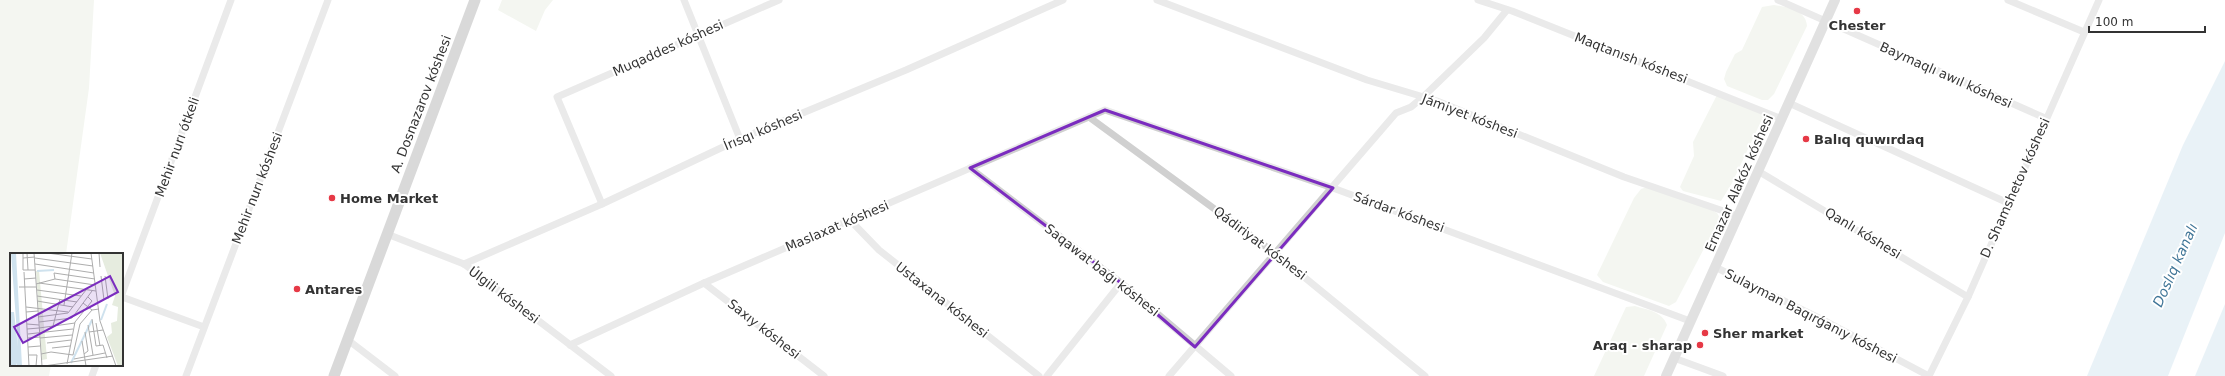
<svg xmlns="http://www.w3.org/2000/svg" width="2225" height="376" font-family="'DejaVu Sans',sans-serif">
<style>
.green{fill:#e6ecdf}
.water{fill:#cfe2ee}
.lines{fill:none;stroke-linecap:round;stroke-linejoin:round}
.minor{stroke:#d0d0d0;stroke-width:7}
.secondary{stroke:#bdbdbd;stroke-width:10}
.primary{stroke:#ababab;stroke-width:11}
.marked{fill:none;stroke:#7b2cbf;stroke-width:3;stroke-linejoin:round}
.poi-dot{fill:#e63946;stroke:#fff;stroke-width:1.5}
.labels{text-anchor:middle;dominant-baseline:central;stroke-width:4;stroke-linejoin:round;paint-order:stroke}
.poi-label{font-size:13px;font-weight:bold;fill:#333;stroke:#fff;text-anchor:start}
.street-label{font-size:13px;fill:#333;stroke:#fff}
.water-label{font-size:14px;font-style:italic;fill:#3f7597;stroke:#fff}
.inset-river{fill:none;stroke:#cfe2ee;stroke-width:2}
.inset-road{fill:none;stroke:#adadad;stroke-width:1}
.view{fill:#7b2cbf;fill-opacity:0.15;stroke:#7b2cbf;stroke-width:2}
.inset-edge{fill:none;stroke:#333;stroke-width:2}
</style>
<rect width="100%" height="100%" fill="#fff"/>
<!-- green -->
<g class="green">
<polygon points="0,0 94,0 89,88 66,254 11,254 11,365 51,365 49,376 0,376"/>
<polygon points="502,0 553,0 545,10 536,31 498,10"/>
<path d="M1774,5C1788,7 1806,10 1807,26L1774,94L1768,100H1762L1727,86L1724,79L1726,72L1735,54L1742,50L1762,7Z"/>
<polygon points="1717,95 1764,115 1732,183 1721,201 1683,191 1680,187 1694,156 1693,142"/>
<polygon points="1647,187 1710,209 1717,213 1720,218 1676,302 1669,306 1603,282 1597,275 1634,198 1641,189"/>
<path d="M1635,306C1647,310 1662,311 1667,325L1644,376H1594L1626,307Z"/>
</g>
<!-- water -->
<g class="water">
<polygon points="2225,61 2225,233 2168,376 2087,376 2183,145"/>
<polygon points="2225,304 2225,376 2195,376"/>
</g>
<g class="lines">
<!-- minor -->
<g class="minor">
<polyline points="684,0 740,139"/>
<polyline points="1157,0 1367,80 1437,101 1624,177 1738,216"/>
<polyline points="1478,0 1512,11 1782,119"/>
<polyline points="1778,0 2045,118"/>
<polyline points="2008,0 2084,32"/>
<polyline points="1789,103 2008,203"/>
<polyline points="1089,117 1276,254 1425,376"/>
<polyline points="970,168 1121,283 1231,376"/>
<polyline points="1758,171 1968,297"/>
<polyline points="602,204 557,97 779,0"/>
<polyline points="850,220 879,250 1039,376"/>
<polyline points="387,234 464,264 611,376"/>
<polyline points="464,264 602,204 740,139 906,70 1063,0"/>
<polyline points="1715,267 1827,322 1929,376"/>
<polyline points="704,283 824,376"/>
<polyline points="122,294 231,0"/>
<polyline points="122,297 204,327"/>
<polyline points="348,340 395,376"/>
<polyline points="570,345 704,283 1105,110 1333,188 1690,321"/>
<polyline points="1674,358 1723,376"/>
<polyline points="92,376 96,365"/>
<polyline points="186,376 328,0"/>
<polyline points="1047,376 1121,283"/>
<polyline points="1169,376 1396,113 1411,107 1423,97 1484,38 1507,10"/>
<polyline points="1929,376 1968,297 2099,0"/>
</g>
<!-- secondary -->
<polyline class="secondary" points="1666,376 1835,0"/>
<!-- primary -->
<polyline class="primary" points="334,376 475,0"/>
</g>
<!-- marked area -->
<path d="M0 0H2225V376H0ZM1105,110L1333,188L1195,347L1121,283L970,168Z" fill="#fff" fill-opacity=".55" fill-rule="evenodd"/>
<path class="marked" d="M1105,110L1333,188L1195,347L1121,283L970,168Z"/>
<!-- markers -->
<g class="poi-dot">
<circle cx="1857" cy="11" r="4"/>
<circle cx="1806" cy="139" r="4"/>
<circle cx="332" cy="198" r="4"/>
<circle cx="297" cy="289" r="4"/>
<circle cx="1705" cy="333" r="4"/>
<circle cx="1700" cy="345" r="4"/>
</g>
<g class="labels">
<!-- poi labels -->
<g class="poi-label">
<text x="1857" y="25" text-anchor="middle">Chester</text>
<text x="1814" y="139">Balıq quwırdaq</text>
<text x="340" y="198">Home Market</text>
<text x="305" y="289">Antares</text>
<text x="1713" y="333">Sher market</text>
<text x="1692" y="345" text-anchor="end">Araq - sharap</text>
</g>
<!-- street labels -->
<g class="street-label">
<text transform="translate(668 48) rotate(-24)">Muqaddes kóshesi</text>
<text transform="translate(1631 58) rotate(21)">Maqtanısh kóshesi</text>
<text transform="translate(1946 75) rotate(24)">Baymaqlı awıl kóshesi</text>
<text transform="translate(421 104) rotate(-69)">A. Dosnazarov kóshesi</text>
<text transform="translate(1470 116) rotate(21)">Jámiyet kóshesi</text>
<text transform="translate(763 130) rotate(-23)">Írısqı kóshesi</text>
<text transform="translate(177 147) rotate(-70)">Mehir nurı ótkeli</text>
<text transform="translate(1739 183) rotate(-66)">Ernazar Alakóz kóshesi</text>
<text transform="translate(257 188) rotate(-69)">Mehir nurı kóshesi</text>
<text transform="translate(2015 188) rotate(-66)">D. Shamshetov kóshesi</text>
<text transform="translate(1399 212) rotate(20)">Sárdar kóshesi</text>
<text transform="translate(837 226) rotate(-23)">Maslaxat kóshesi</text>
<text transform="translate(1863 233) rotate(31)">Qanlı kóshesi</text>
<text transform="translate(1260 243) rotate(37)">Qádiriyat kóshesi</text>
<text transform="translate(1102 270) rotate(38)">Saqawat baǵı kóshesi</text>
<text transform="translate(504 295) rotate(37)">Úlgili kóshesi</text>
<text transform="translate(942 300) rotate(38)">Ustaxana kóshesi</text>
<text transform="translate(1811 316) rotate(27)">Sulayman Baqırǵanıy kóshesi</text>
<text transform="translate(764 329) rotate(38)">Saxıy kóshesi</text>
</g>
<!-- water labels -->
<g class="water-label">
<text transform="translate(2175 265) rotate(-66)">Doslıq kanalı</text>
</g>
</g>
<!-- overview -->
<g transform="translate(10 253)">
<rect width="113" height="113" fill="#fff"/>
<path d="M90,0H113V113H108L97,84L102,80L101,70L107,68L108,54L102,52L105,43ZM26,18H29L37,106L32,107Z" fill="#e6ecdf"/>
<path d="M1,0H6L12,113H7L6,110V113H0V59H4L8,94Z" fill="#cfe2ee"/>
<path class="inset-river" d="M27,18L44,17M91,67L97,51M61,110L82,67"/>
<path class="inset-road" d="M13,0V17H25M17,0L18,17M24,0L32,113M37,0L82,6M81,0L90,68L106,113M89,0L90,14M13,5L25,4M25,5L83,13M25,11L84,20M14,19L19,113M91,23L94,47M95,23L98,46M14,26L26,25M45,26L44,20L85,26M29,30L86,38M26,31L45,26L85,32M9,34H26M27,37L71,43M27,43L67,49M27,48L63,54M73,50L82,57L89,56M54,52L62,0M16,54L58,59M16,59L28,58M28,64L58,60L76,37M82,66L86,93L93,92L97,105M29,69L62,65L82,38M86,70L90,93M17,71L29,72M78,72L83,102M43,73L50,46M29,75L65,70M17,76L29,75M79,79L93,77M18,81L63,76M18,85L30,84M30,85L62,82M72,88L76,113M37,90L61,87M18,94L30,93M42,95L60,93M31,101L41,99L63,102L70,71L82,57M74,101L78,98L75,79M19,102H27L26,113M64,106L95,100M57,111L65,69L82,48L78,44M34,113L103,103"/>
<path class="view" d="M100,23L108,39L13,90L4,74Z"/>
<rect width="113" height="113" class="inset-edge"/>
</g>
<!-- scale -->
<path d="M2089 26v6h116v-6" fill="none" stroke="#333333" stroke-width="2"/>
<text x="2095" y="26" font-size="12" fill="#333333" stroke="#ffffff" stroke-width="3" paint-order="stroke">100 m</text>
</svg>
